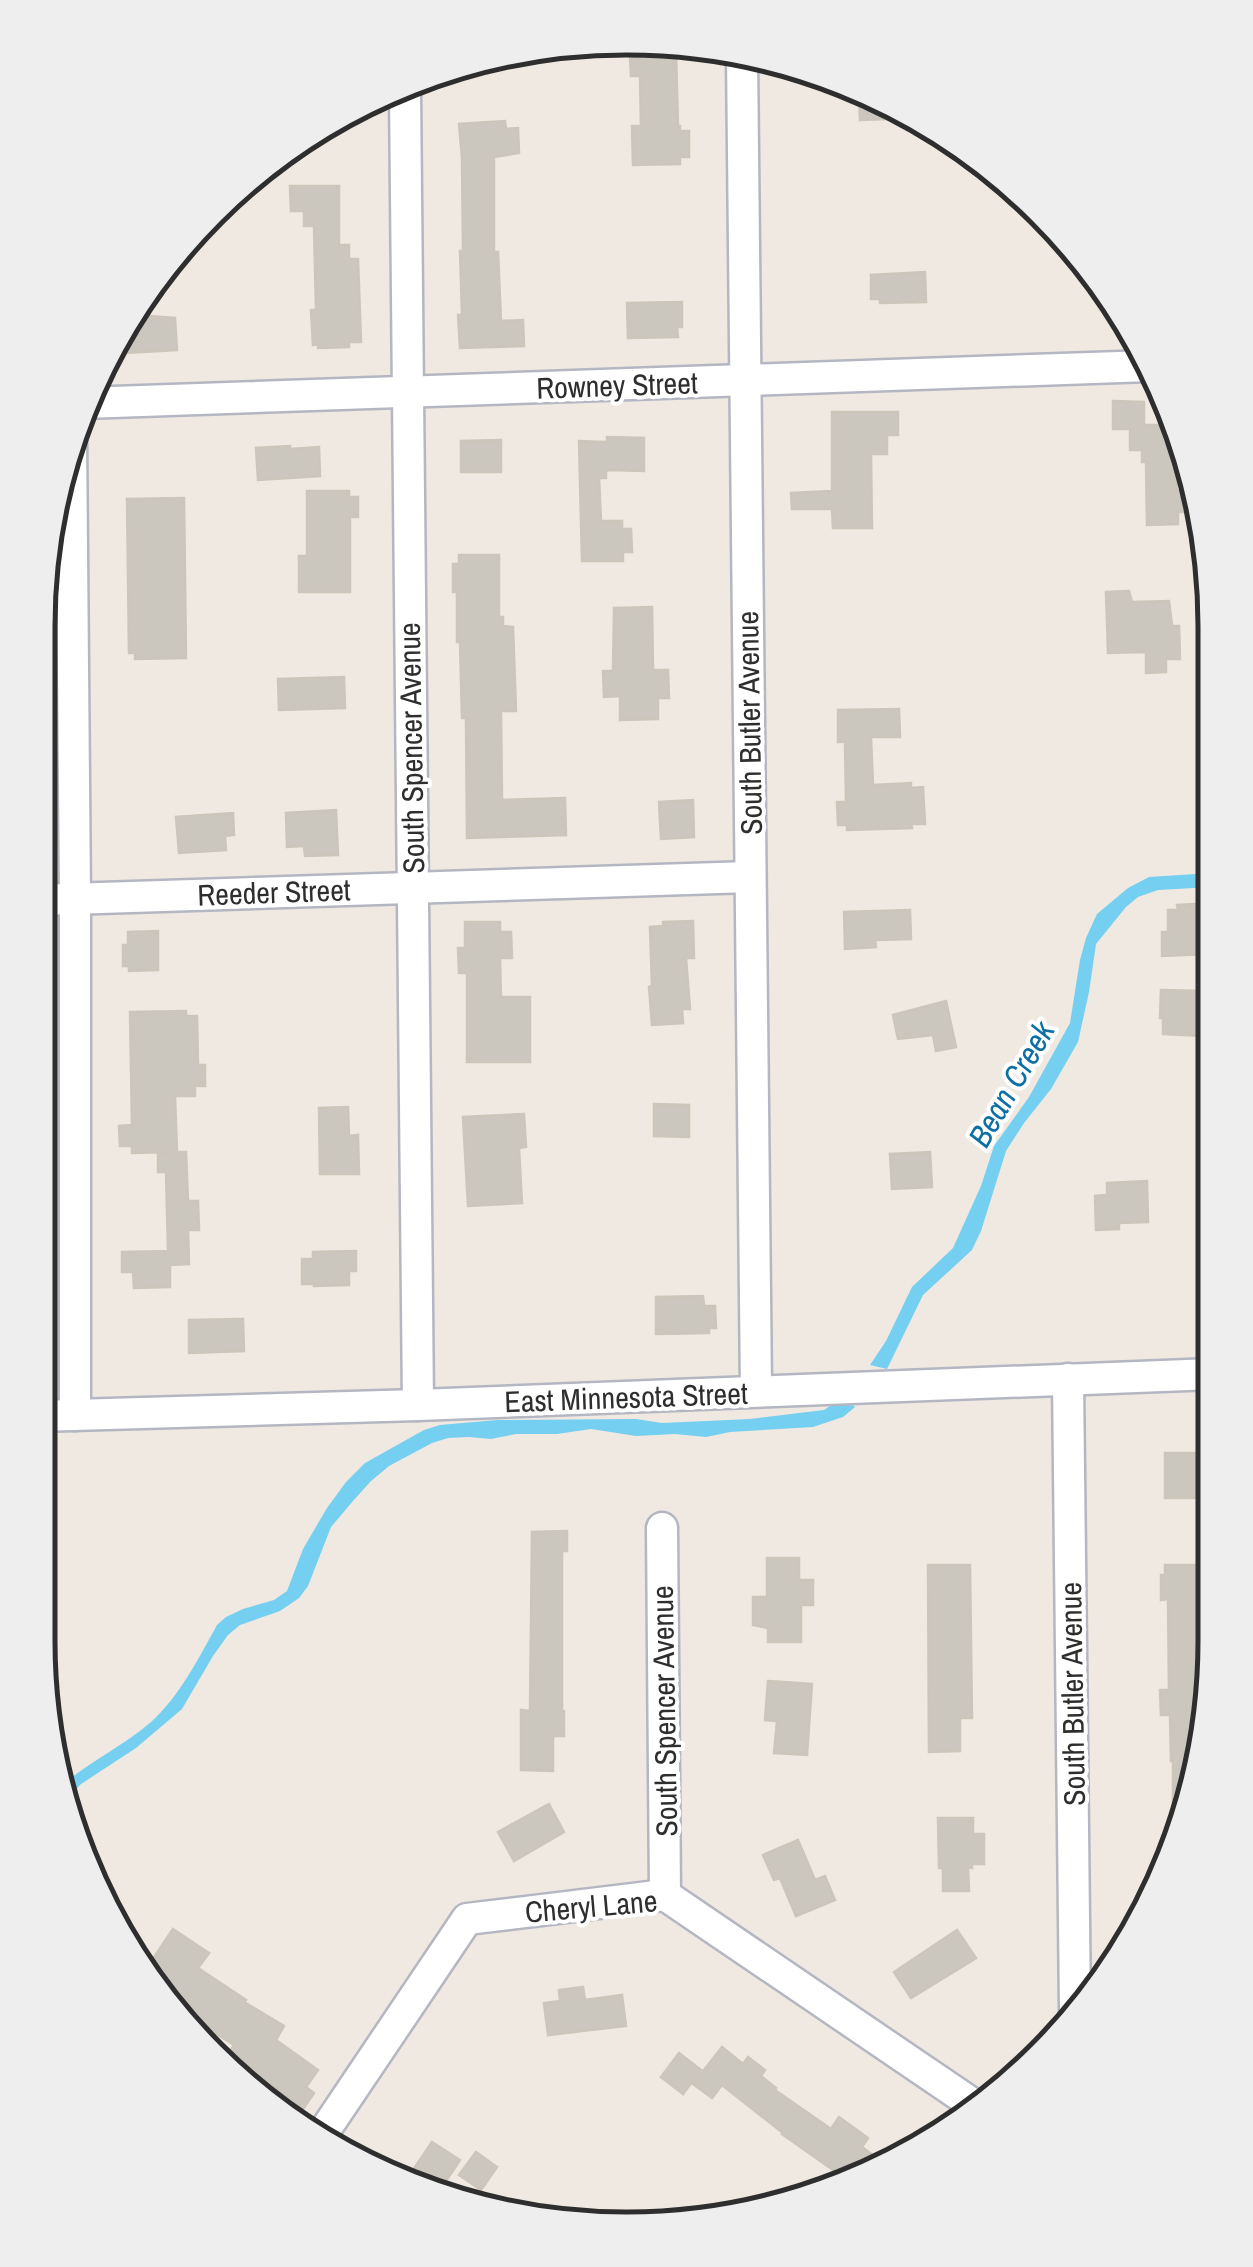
<svg xmlns="http://www.w3.org/2000/svg" width="1253" height="2267" font-family="'Archivo Narrow',sans-serif">
<style>
.water{fill:#75cff0}
.building{fill:#cbc7bf;stroke:#cbc5ba;stroke-width:2.5}
.lines{fill:none;stroke-linecap:round;stroke-linejoin:round}
.minor-casing{stroke:#b4b7c1;stroke-width:35}
.minor{stroke:#fff;stroke-width:30}
.labels{text-anchor:middle;dominant-baseline:central;stroke-width:8;stroke-linejoin:round;paint-order:stroke}
.street-label{font-size:30px;fill:#2e2e2e;stroke:#fff}
.water-label{font-size:32px;font-style:italic;fill:#0d6fa3;stroke:#fff}
.rim{fill:none;stroke:#2e2e2e;stroke-width:5}
</style>
<rect width="100%" height="100%" fill="#efe9e1"/>
<!-- water -->
<g class="water">
<polygon points="1212,873 1212,887 1158,890 1138,897 1126,907 1096,944 1089,992 1078,1042 1051,1089 1024,1123 1006,1151 981,1231 972,1250 923,1295 887,1369 870,1365 886,1341 912,1287 953,1248 981,1186 994,1146 1029,1097 1070,1023 1080,960 1086,938 1097,914 1128,888 1149,877"/>
<path d="M843,1397L855,1407L843,1417L813,1427L730,1432L706,1437L675,1434L636,1436L591,1429L557,1434H516L491,1439L469,1437L448,1438L432,1443L389,1466L371,1481L353,1501L331,1527L308,1586L299,1598L280,1611L240,1625L228,1635L213,1656L182,1709L136,1748L81,1784L64,1802L61,1786C89,1762 123,1746 151,1722C179,1697 199,1658 217,1625L226,1617L243,1609L274,1600L287,1591L303,1549L327,1508L346,1482L365,1463L424,1430L440,1425L497,1420L636,1419L662,1423L750,1419L824,1410Z"/>
</g>
<!-- building -->
<g class="building">
<polygon points="676,53 678,126 680,126 680,131 689,131 689,157 680,157 680,164 633,165 632,126 641,126 640,76 631,76 630,57 639,57 639,54"/>
<polygon points="859,95 920,116 920,118 860,120"/>
<polygon points="505,121 506,129 518,128 519,153 494,157 494,252 498,252 501,321 523,320 524,346 460,348 458,315 462,315 460,251 463,251 462,158 459,124"/>
<polygon points="290,186 339,186 339,245 349,245 349,259 358,259 361,342 349,342 349,347 318,348 318,344 313,345 311,310 316,310 314,226 304,226 304,211 291,211"/>
<polygon points="925,272 926,302 880,303 880,299 871,299 871,275"/>
<polygon points="682,302 682,327 677,327 678,337 628,338 627,303"/>
<polygon points="149,312 149,316 175,318 177,350 126,353 126,351 118,351 117,331 133,313"/>
<polygon points="1113,401 1144,402 1144,425 1178,425 1187,450 1177,449 1177,491 1186,490 1187,512 1178,512 1178,524 1147,525 1146,462 1142,462 1142,450 1130,450 1130,429 1113,429"/>
<polygon points="832,412 898,412 898,435 887,435 887,454 871,454 872,528 833,528 832,509 792,509 791,493 832,491"/>
<polygon points="607,437 644,438 644,471 606,470 606,478 599,478 601,521 622,521 622,529 631,529 632,552 623,552 623,561 582,561 579,441 607,442"/>
<polygon points="501,440 501,472 461,472 461,441"/>
<polygon points="290,446 290,449 319,447 320,476 258,480 256,448"/>
<polygon points="307,491 349,491 349,497 358,497 358,517 350,517 350,592 299,592 299,556 307,556"/>
<polygon points="184,498 186,658 135,659 135,653 129,653 127,499"/>
<polygon points="459,555 499,555 499,617 503,617 503,626 513,627 516,711 501,711 502,800 565,798 566,835 467,838 466,718 462,718 460,642 457,642 457,592 453,592 453,564 459,564"/>
<polygon points="1129,591 1132,602 1169,601 1172,626 1179,626 1180,659 1166,659 1166,672 1146,673 1146,652 1108,653 1106,592"/>
<polygon points="652,607 653,670 668,670 669,698 658,698 658,719 620,720 620,696 604,697 603,671 613,671 614,608"/>
<polygon points="344,677 345,708 279,710 278,679"/>
<polygon points="899,709 900,737 871,737 873,785 911,783 911,788 923,787 925,824 911,824 912,828 847,830 847,825 838,825 837,802 846,802 845,742 838,742 838,710"/>
<polygon points="693,800 694,837 661,839 659,802"/>
<polygon points="336,810 338,855 305,856 304,846 287,847 286,813"/>
<polygon points="233,813 234,835 225,836 226,850 179,853 176,817"/>
<polygon points="1212,903 1212,937 1208,937 1208,954 1162,956 1162,932 1168,932 1168,910 1178,910 1177,905"/>
<polygon points="910,910 911,939 875,940 876,947 845,949 844,912"/>
<polygon points="693,921 694,958 686,958 690,1009 682,1009 683,1023 652,1025 649,987 652,986 650,927 663,926 663,922"/>
<polygon points="465,922 500,922 500,932 511,932 512,958 500,958 501,997 530,997 530,1062 467,1062 467,973 459,973 458,948 465,948"/>
<polygon points="158,931 158,970 129,971 129,966 123,966 123,945 128,945 128,932"/>
<polygon points="1161,990 1203,991 1202,1036 1163,1034 1163,1018 1160,1018"/>
<polygon points="946,1001 956,1047 936,1051 933,1035 898,1039 893,1015"/>
<polygon points="186,1011 186,1016 197,1016 198,1065 205,1065 205,1086 195,1086 195,1096 175,1096 177,1152 186,1152 188,1201 198,1201 199,1230 188,1230 189,1264 170,1265 170,1287 134,1288 133,1272 122,1272 122,1252 168,1251 166,1172 158,1172 158,1153 173,1152 132,1153 132,1146 120,1146 119,1126 132,1125 130,1012"/>
<polygon points="654,1104 689,1105 689,1137 654,1136"/>
<polygon points="348,1107 349,1136 358,1135 359,1174 320,1174 319,1108"/>
<polygon points="524,1114 526,1147 519,1148 522,1203 468,1206 463,1117"/>
<polygon points="930,1152 932,1187 892,1189 890,1154"/>
<polygon points="1147,1181 1148,1222 1119,1223 1119,1229 1096,1230 1095,1196 1107,1195 1107,1183"/>
<polygon points="356,1251 356,1271 349,1271 349,1285 314,1286 314,1284 302,1284 302,1259 313,1259 313,1252"/>
<polygon points="703,1296 704,1306 715,1306 716,1328 709,1328 709,1333 656,1334 656,1297"/>
<polygon points="243,1319 244,1351 189,1353 189,1320"/>
<rect x="1165" y="1453" width="31" height="45"/>
<polygon points="567,1531 567,1551 562,1551 562,1711 564,1711 564,1736 553,1736 553,1771 521,1770 521,1710 530,1711 532,1532"/>
<polygon points="767,1558 799,1558 799,1580 813,1580 813,1605 801,1605 801,1642 768,1642 768,1628 753,1625 753,1597 767,1597"/>
<polygon points="928,1565 970,1565 972,1718 960,1718 960,1751 929,1752"/>
<polygon points="1165,1565 1198,1565 1198,1608 1211,1608 1211,1630 1214,1630 1214,1649 1199,1649 1202,1742 1184,1829 1181,1838 1173,1837 1173,1761 1171,1761 1170,1715 1161,1715 1160,1690 1169,1690 1168,1599 1161,1600 1161,1575 1165,1575"/>
<polygon points="768,1681 812,1684 807,1755 774,1753 777,1721 765,1720"/>
<polygon points="549,1804 564,1832 514,1861 498,1832"/>
<polygon points="938,1818 973,1818 973,1834 984,1834 984,1864 972,1864 972,1868 968,1867 969,1891 943,1891 943,1868 939,1868"/>
<polygon points="798,1840 815,1880 825,1876 835,1900 796,1916 780,1878 774,1880 763,1855"/>
<polygon points="173,1929 209,1953 198,1968 246,2000 244,2002 284,2026 276,2040 318,2070 306,2087 314,2093 294,2122 268,2101 275,2090 225,2060 234,2045 179,2010 180,2008 155,1991 144,1972"/>
<polygon points="957,1930 976,1958 911,1998 894,1972"/>
<polygon points="583,1987 585,2000 622,1995 626,2026 548,2035 544,2003 560,2001 559,1990"/>
<polygon points="722,2047 743,2064 748,2057 765,2070 761,2076 776,2088 775,2090 831,2129 839,2117 868,2138 862,2147 874,2156 856,2182 853,2184 782,2134 783,2133 722,2085 712,2098 693,2084"/>
<polygon points="679,2053 701,2070 683,2094 661,2077"/>
<polygon points="432,2142 460,2160 438,2193 407,2179"/>
<polygon points="476,2152 497,2167 481,2190 459,2175"/>
</g>
<g class="lines">
<!-- minor casing -->
<g class="minor-casing">
<g id="minor">
<polyline points="742,56 756,1391"/>
<polyline points="405,92 418,1405"/>
<polyline points="84,403 1149,366"/>
<polyline points="71,433 75,899 75,1415"/>
<polyline points="38,900 750,877"/>
<polyline points="1068,1379 1075,2010"/>
<polyline points="38,1416 418,1405 1213,1374"/>
<polyline points="662,1528 665,1895"/>
<polyline points="319,2139 467,1919 665,1895 977,2107"/>
</g>
</g>
<!-- minor -->
<use href="#minor" class="minor"/>
</g>
<g class="labels">
<!-- street labels -->
<g class="street-label">
<text transform="translate(617 385) rotate(-2)">Rowney Street</text>
<text transform="translate(749 723) rotate(-91)">South Butler Avenue</text>
<text transform="translate(411 748) rotate(-91)">South Spencer Avenue</text>
<text transform="translate(274 892) rotate(-2)">Reeder Street</text>
<text transform="translate(626 1397) rotate(-2)">East Minnesota Street</text>
<text transform="translate(1072 1694) rotate(-91)">South Butler Avenue</text>
<text transform="translate(664 1711) rotate(-91)">South Spencer Avenue</text>
<text transform="translate(591 1906) rotate(-5)">Cheryl Lane</text>
</g>
<!-- water labels -->
<g class="water-label">
<text transform="translate(1011 1084) rotate(-60)">Bean Creek</text>
</g>
</g>
<!-- crop -->
<path d="M0 0H1253V2267H0ZM626 55H627A571 571 0 0 1 1198 626V1641A571 571 0 0 1 627 2212H626A571 571 0 0 1 55 1641V626A571 571 0 0 1 626 55Z" fill="#eee" fill-rule="evenodd"/>
<path class="rim" d="M626 55H627A571 571 0 0 1 1198 626V1641A571 571 0 0 1 627 2212H626A571 571 0 0 1 55 1641V626A571 571 0 0 1 626 55Z"/>
</svg>
